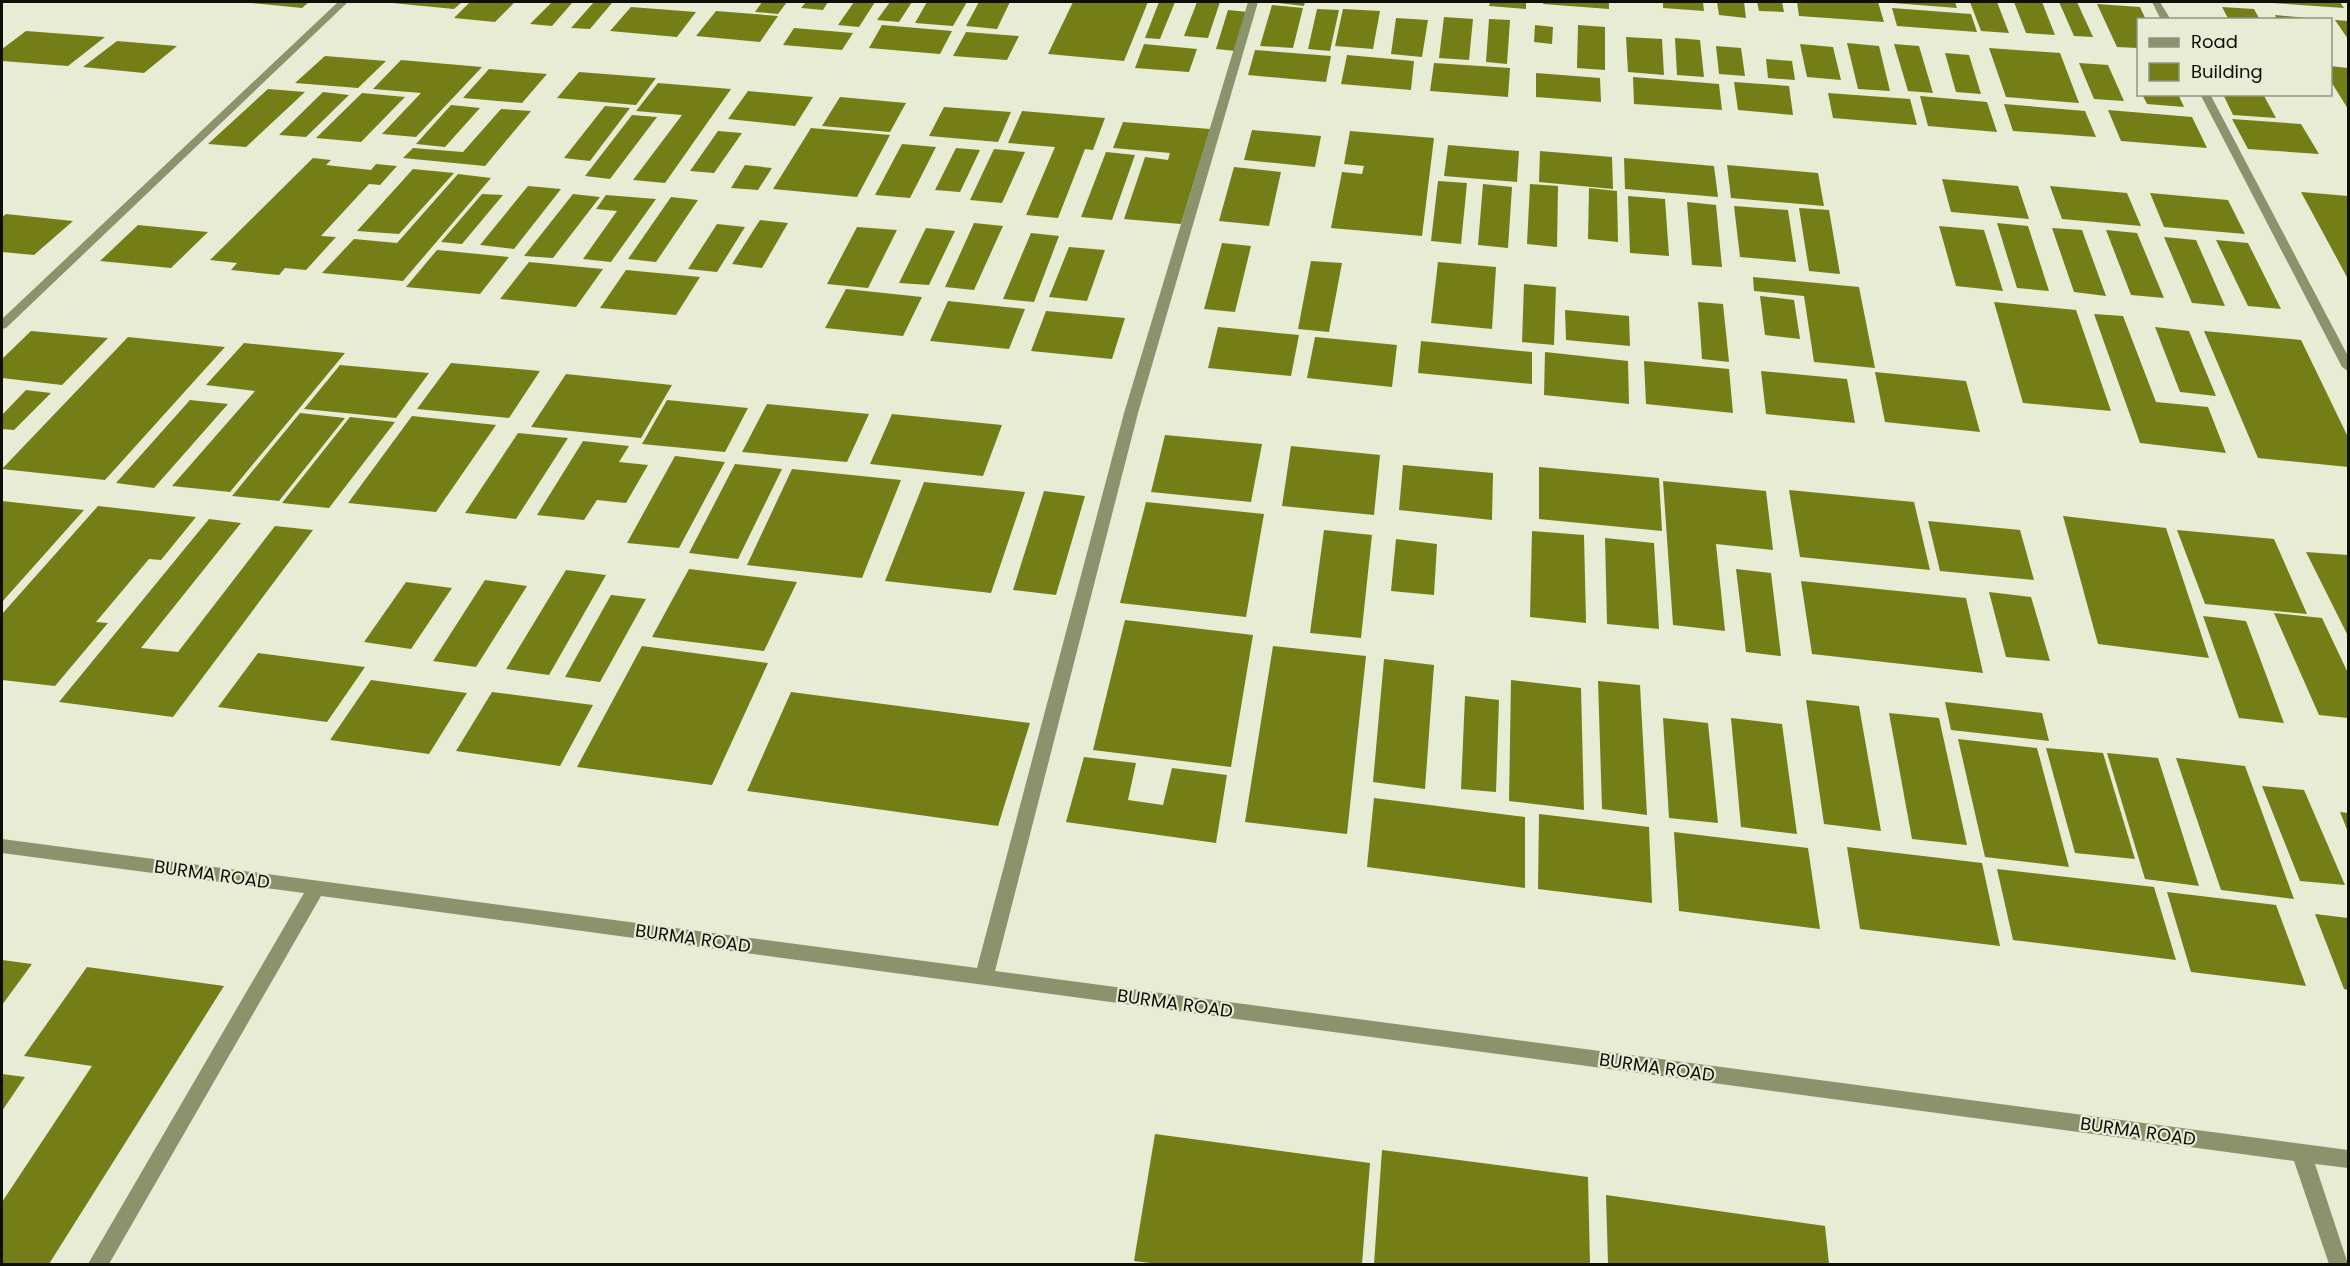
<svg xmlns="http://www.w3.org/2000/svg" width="2350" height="1266" font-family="Poppins,sans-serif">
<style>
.building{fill:#747e17}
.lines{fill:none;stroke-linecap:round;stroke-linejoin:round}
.minor{fill:#8b926c;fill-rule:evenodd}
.labels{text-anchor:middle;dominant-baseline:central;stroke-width:4.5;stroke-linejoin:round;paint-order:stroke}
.near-street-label{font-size:18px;fill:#0e0f07;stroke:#e8ecd5}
</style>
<rect width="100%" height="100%" fill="#e8ecd5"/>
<!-- building -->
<g class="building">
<polygon points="241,2 309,2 302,8"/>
<polygon points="382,2 462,2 454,9"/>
<polygon points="470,2 515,2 495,22 454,18"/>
<polygon points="552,2 572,3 552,26 530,24"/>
<polygon points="594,2 612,3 590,29 571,28"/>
<polygon points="762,2 787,2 778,14 755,12"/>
<polygon points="806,2 828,2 823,10 801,8"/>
<polygon points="854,2 875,2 859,27 838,25"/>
<polygon points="890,2 912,2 899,22 877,20"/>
<polygon points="927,2 967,2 953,26 915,23"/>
<polygon points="979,2 1010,2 997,29 966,26"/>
<polygon points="1073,2 1148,2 1124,61 1048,54"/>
<polygon points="1159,2 1175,2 1160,39 1145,38"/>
<polygon points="1197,2 1220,2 1208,38 1184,36"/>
<polygon points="1270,2 1305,2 1304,6"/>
<polygon points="1490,2 1526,2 1526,9 1489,6"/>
<polygon points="1543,2 1609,2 1609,9 1543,4"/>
<polygon points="1663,2 1703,2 1704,11 1663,8"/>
<polygon points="1717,2 1744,2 1746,18 1719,15"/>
<polygon points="1757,2 1782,2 1784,12 1759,11"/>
<polygon points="1797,2 1878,2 1884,22 1799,16"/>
<polygon points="1893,2 1955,2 1957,8 1893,3"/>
<polygon points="1970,2 1997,2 2009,33 1981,31"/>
<polygon points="2014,2 2042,2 2055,35 2026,33"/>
<polygon points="2059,2 2077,2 2093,37 2074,36"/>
<polygon points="2272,2 2340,2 2344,8 2272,3"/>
<polygon points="2097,4 2140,7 2146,20 2138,20 2138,48 2117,47"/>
<polygon points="1272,5 1303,8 1293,48 1260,46"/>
<polygon points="631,7 696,12 677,37 610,31"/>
<polygon points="2222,7 2254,9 2260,20 2229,20"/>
<polygon points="1892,8 1971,14 1977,32 1897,26"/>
<polygon points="1317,9 1339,10 1330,51 1308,49"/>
<polygon points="1343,9 1380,11 1373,49 1335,46"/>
<polygon points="1228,10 1248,12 1236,51 1216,49"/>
<polygon points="716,11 778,16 760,42 696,36"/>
<polygon points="2275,15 2307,18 2307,20 2277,20"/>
<polygon points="1444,17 1473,19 1469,60 1439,58"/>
<polygon points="1396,18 1428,20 1422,57 1391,54"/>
<polygon points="1489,19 1510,20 1507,64 1486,62"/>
<polygon points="2335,20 2348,21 2348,39"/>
<polygon points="882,25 952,31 940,54 869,48"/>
<polygon points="1535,25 1553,27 1552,44 1534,42"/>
<polygon points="1578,25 1605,27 1605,70 1577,68"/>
<polygon points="794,28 853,33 842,50 783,45"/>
<polygon points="26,31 105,37 68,66 2,61 2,49"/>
<polygon points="966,32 1019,36 1007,60 953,56"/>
<polygon points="1626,37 1662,39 1664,75 1628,72"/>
<polygon points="1675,38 1700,40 1704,77 1677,75"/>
<polygon points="117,41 177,46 144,73 83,67"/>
<polygon points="1847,43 1879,46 1890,91 1858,89"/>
<polygon points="1144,44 1197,49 1189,72 1135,68"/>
<polygon points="1800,44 1833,47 1841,80 1807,77"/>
<polygon points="1894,44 1919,46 1933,93 1908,91"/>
<polygon points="1716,46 1741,48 1745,76 1719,74"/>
<polygon points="1989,48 2060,53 2079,103 2006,97"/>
<polygon points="1255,50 1331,56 1326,82 1248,75"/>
<polygon points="1945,53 1969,55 1981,94 1956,92"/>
<polygon points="1347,55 1414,61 1411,90 1341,84"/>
<polygon points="325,56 386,61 358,88 295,83"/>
<polygon points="1766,59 1792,61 1795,80 1768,78"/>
<polygon points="401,60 482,67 416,137 382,134 421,93 373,89"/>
<polygon points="1434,63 1510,68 1508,97 1430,91"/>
<polygon points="2079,63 2108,65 2124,101 2094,99"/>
<polygon points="2330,66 2348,68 2348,109 2330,80"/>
<polygon points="489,69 547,74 522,103 463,98"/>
<polygon points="579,72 656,78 636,105 557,98"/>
<polygon points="1536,73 1600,78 1601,102 1536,97"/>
<polygon points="1633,77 1719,84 1722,110 1634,104"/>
<polygon points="1734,82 1789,86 1793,115 1738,110"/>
<polygon points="658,83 731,89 665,183 633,180 682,115 636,111"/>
<polygon points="268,89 305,92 246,147 208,144"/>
<polygon points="748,91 813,97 795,126 728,119"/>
<polygon points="323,92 349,95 306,137 279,135"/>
<polygon points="362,93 405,97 361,142 316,138"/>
<polygon points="1828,93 1910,99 1917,125 1833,118"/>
<polygon points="2142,94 2178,94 2184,107 2147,104"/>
<polygon points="2223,94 2263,94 2276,118 2233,115"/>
<polygon points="1920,96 1987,102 1997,132 1928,126"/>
<polygon points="840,97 906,103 890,132 822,126"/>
<polygon points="2004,104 2085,111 2096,137 2013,131"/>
<polygon points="451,105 480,108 445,147 416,144"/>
<polygon points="605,106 630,108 590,161 564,158"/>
<polygon points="944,107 1011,112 998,142 929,136"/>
<polygon points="501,109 531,111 485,166 403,158 413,148 463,152"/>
<polygon points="2108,110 2192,117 2207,148 2121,141"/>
<polygon points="1022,111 1105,118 1093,150 1085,149 1058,218 1026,215 1055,147 1008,143"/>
<polygon points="632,115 657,117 610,179 585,176"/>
<polygon points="2232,119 2301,124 2319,154 2248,149"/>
<polygon points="1123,122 1210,129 1181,224 1124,219 1145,157 1168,160 1170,153 1113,148"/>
<polygon points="811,128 890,135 857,197 773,189"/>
<polygon points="1252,130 1321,136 1315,167 1244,160"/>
<polygon points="718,131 742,133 714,173 690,171"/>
<polygon points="1350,131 1434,138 1422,236 1331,228 1342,172 1362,174 1364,166 1344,164"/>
<polygon points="902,144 936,147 910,198 875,195"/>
<polygon points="1448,145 1519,151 1517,182 1444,176"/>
<polygon points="956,148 980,150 960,192 935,190"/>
<polygon points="994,149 1025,152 1002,203 970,200"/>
<polygon points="1540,151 1612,157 1613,189 1539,182"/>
<polygon points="1106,152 1135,155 1112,220 1081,217"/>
<polygon points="313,158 331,160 326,165 371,170 376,164 397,166 380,185 369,184 321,236 336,237 306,270 285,268 279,275 231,270 237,263 210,260"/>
<polygon points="1624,158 1714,166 1718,197 1625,189"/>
<polygon points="745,165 772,168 758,190 731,188"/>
<polygon points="1727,165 1818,173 1824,206 1731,198"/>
<polygon points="1234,167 1281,172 1269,226 1219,221"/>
<polygon points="413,169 454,173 399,234 357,231"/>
<polygon points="458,174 491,178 403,281 322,273 354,239 397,243"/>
<polygon points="1942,179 2018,186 2029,219 1951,212"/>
<polygon points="1438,181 1467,183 1461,244 1431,241"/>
<polygon points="1483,184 1512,187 1508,248 1478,245"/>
<polygon points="1530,184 1558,186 1557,247 1527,244"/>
<polygon points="528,186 561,189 514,249 480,245"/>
<polygon points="2050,186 2127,193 2141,226 2062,219"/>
<polygon points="1589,188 1617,191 1618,242 1588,239"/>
<polygon points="2301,192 2348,196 2348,279"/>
<polygon points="2150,193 2228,200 2245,234 2164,227"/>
<polygon points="482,194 503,195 462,244 441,242"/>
<polygon points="573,194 600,197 553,258 524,256"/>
<polygon points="606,195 656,199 611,262 583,259 617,211 596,209"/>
<polygon points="1628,196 1665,199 1669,256 1630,253"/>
<polygon points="671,197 698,200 656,262 628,259"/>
<polygon points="1687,202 1716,205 1722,267 1692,265"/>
<polygon points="1734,206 1788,210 1796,262 1740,257"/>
<polygon points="1799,208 1829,210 1840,274 1809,271"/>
<polygon points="6,214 73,221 34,255 2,252 2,217"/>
<polygon points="760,220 788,223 762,268 732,264"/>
<polygon points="974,223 1003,226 974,290 945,287"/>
<polygon points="1997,223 2028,226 2049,291 2017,288"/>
<polygon points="717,224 745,227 717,272 688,269"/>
<polygon points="138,225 208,232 171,268 100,261"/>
<polygon points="1939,226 1984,230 2003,291 1956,286"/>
<polygon points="857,227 897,230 868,288 827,284"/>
<polygon points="926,228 955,231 929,285 899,283"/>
<polygon points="2052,228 2082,230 2106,296 2074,292"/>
<polygon points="2106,230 2137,233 2164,298 2131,295"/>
<polygon points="1031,233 1059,236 1034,302 1003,299"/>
<polygon points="2164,237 2196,240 2225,306 2192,303"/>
<polygon points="2216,240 2248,243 2281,309 2248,306"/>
<polygon points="1222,243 1251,246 1235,312 1204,309"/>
<polygon points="1069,247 1105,250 1087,301 1049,297"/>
<polygon points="437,250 509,257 480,294 406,287"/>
<polygon points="1311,261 1342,263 1329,332 1298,329"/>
<polygon points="529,262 603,269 576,307 500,299"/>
<polygon points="1438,262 1496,267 1492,329 1431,323"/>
<polygon points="626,270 700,277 676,315 600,308"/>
<polygon points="1753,277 1859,287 1875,368 1814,362 1804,296 1754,291"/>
<polygon points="1524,284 1556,287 1554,345 1522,342"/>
<polygon points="846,289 922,297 903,336 825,328"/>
<polygon points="1760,296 1794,300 1800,339 1765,335"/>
<polygon points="948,301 1025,309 1009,349 930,341"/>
<polygon points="1698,302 1723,304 1729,362 1702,359"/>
<polygon points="1994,302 2076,310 2111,411 2023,403"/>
<polygon points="1565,310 1629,316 1630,346 1566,340"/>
<polygon points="1046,311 1125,318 1112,359 1031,351"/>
<polygon points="2094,314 2123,316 2156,402 2208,407 2226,453 2140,443"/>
<polygon points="1218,327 1299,335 1291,376 1208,368"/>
<polygon points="2155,327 2189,331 2216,396 2180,392"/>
<polygon points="31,331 108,338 62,385 2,378 2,359"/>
<polygon points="2204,331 2301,340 2348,437 2348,467 2258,458"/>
<polygon points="128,337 225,347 105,480 2,469"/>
<polygon points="1315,337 1397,345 1392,387 1307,378"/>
<polygon points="1421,341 1532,352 1532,384 1418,373"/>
<polygon points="244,343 345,353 230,492 172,486 255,391 206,385"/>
<polygon points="1545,352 1628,361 1629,404 1544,395"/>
<polygon points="1644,361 1729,369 1733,413 1646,404"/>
<polygon points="451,363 540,371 509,418 417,409"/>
<polygon points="340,365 429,373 396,418 304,409"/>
<polygon points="1761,371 1847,379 1855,423 1766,414"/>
<polygon points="1875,372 1966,381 1980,432 1885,422"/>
<polygon points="566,374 672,385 641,438 531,427"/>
<polygon points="26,390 51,393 14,430 2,429 2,415"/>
<polygon points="190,400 228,404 154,488 116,483"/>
<polygon points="667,400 748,408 725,452 642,444"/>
<polygon points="767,404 869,414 847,462 742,452"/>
<polygon points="300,413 345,418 279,501 232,496"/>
<polygon points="892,414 1002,425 983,476 870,464"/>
<polygon points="412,416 496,425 436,512 348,503"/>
<polygon points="350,417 395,422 329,508 282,503"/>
<polygon points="518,433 568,438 516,519 465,513"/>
<polygon points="1165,435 1262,444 1251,502 1151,492"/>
<polygon points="583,441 629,446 619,462 648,465 626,503 597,500 584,520 537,515"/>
<polygon points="1291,446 1380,455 1374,515 1282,506"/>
<polygon points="675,456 725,462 679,548 627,543"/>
<polygon points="735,464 782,469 738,559 689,553"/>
<polygon points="1403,465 1493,473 1492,520 1399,510"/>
<polygon points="1539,467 1659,478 1662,531 1539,519"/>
<polygon points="792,469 901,480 862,578 747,565"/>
<polygon points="1663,481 1766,491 1773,550 1716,544 1725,631 1673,625"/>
<polygon points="924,482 1025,492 991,593 885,581"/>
<polygon points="1789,490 1914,502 1930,570 1800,557"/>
<polygon points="1044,491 1085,496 1056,595 1013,590"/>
<polygon points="2,501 84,510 2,602"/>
<polygon points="1146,502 1264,514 1246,617 1120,603"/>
<polygon points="98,506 196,517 161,560 149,559 96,622 108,623 55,686 2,680 2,614"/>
<polygon points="2063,516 2166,528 2209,658 2098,644"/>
<polygon points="209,519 241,523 141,648 178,652 275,526 313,530 173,717 59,702"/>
<polygon points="1928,521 2020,530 2034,580 1940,571"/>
<polygon points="1324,530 1372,535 1361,638 1310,633"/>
<polygon points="2177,530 2274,539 2307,614 2205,604"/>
<polygon points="1532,531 1584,535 1586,623 1530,617"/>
<polygon points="1605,538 1654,543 1659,629 1607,624"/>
<polygon points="1396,539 1437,544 1434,595 1391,591"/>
<polygon points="2306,552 2348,555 2348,636"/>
<polygon points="689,569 797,582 764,651 652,637"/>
<polygon points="1736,569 1771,573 1781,656 1746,652"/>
<polygon points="566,570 606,575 549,675 506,669"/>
<polygon points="485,580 527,586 476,667 433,661"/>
<polygon points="1801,581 1966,598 1983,673 1812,654"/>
<polygon points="406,582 452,588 411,649 364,642"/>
<polygon points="1989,592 2031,597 2050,661 2006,657"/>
<polygon points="611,595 646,599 600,682 565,677"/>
<polygon points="2274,613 2322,618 2348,673 2348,718 2319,715"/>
<polygon points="2203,616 2246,621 2284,723 2239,718"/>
<polygon points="1125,620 1253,635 1231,767 1093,750"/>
<polygon points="642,646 768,663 712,785 577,767"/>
<polygon points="1273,646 1366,656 1347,834 1245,822"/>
<polygon points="258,653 365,667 327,722 218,707"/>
<polygon points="1384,659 1434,665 1425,789 1373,782"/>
<polygon points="371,680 467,693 429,754 330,740"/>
<polygon points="1511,680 1581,688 1584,810 1509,801"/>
<polygon points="1598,681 1640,685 1647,815 1602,809"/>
<polygon points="492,692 593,705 560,766 456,751"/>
<polygon points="791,692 1030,723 998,826 747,791"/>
<polygon points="1465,696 1499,700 1496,792 1461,789"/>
<polygon points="1806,700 1859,706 1881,831 1824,824"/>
<polygon points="1945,702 2042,713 2049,741 1951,730"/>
<polygon points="1889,713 1939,718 1967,845 1912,839"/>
<polygon points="1663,718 1708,723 1718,823 1669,818"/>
<polygon points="1731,718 1782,724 1797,834 1741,827"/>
<polygon points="1958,739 2037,748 2069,867 1985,857"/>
<polygon points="2046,748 2103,753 2135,859 2075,853"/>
<polygon points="2107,753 2158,758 2199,886 2145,879"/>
<polygon points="1084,757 1136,763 1128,800 1163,805 1172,768 1227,775 1216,843 1066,822"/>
<polygon points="2176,758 2245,766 2294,899 2221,890"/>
<polygon points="2262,786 2304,790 2345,885 2300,881"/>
<polygon points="1374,798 1525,817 1525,888 1367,867"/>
<polygon points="2340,812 2348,813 2348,832"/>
<polygon points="1539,814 1649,827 1652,903 1538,889"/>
<polygon points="1674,832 1808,848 1820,929 1679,911"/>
<polygon points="1847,847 1982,863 2000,946 1860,929"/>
<polygon points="1997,869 2154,887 2176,960 2013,940"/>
<polygon points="2167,892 2276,905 2306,986 2191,972"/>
<polygon points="2315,914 2348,918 2348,990 2344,989"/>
<polygon points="2,960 32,964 2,1005"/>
<polygon points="87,967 224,986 49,1264 2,1264 2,1202 92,1066 24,1056"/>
<polygon points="2,1074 25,1077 2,1111"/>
<polygon points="1155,1134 1370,1163 1362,1264 1159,1264 1134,1261"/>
<polygon points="1382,1150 1588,1177 1590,1264 1374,1264"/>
<polygon points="1606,1195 1825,1226 1829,1264 1608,1264"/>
</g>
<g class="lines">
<!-- minor -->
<g class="minor">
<polygon points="338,2 348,2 6,328 2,329 2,319"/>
<polygon points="1248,2 1258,2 1138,413 995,971 2348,1150 2348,1168 2315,1164 2348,1264 2329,1264 2294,1161 321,896 109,1264 88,1264 304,893 2,853 2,839 977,968 1124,413"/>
<polygon points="2152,2 2160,2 2171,20 2161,20"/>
<polygon points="2200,94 2210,94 2348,356 2348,371 2342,367"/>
</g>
</g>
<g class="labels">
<!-- near-street labels -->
<g class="near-street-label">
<text transform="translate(212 874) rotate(8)">BURMA ROAD</text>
<text transform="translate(693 938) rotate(8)">BURMA ROAD</text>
<text transform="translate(1175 1003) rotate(8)">BURMA ROAD</text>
<text transform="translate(1657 1067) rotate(8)">BURMA ROAD</text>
<text transform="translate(2138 1131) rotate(8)">BURMA ROAD</text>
</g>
</g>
<!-- border -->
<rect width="2350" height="1266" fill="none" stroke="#0e0f07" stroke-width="6"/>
<!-- legend -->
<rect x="2137" y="18" width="195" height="78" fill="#e8ecd5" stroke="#919483" stroke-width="1.5"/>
<rect x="2149" y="38" width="30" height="9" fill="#8b926c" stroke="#919483" stroke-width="1.5"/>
<text x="2191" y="48" font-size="18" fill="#0e0f07">Road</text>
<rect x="2149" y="63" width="30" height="18" fill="#747e17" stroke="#919483" stroke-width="1.5"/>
<text x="2191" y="78" font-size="18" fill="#0e0f07">Building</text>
</svg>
